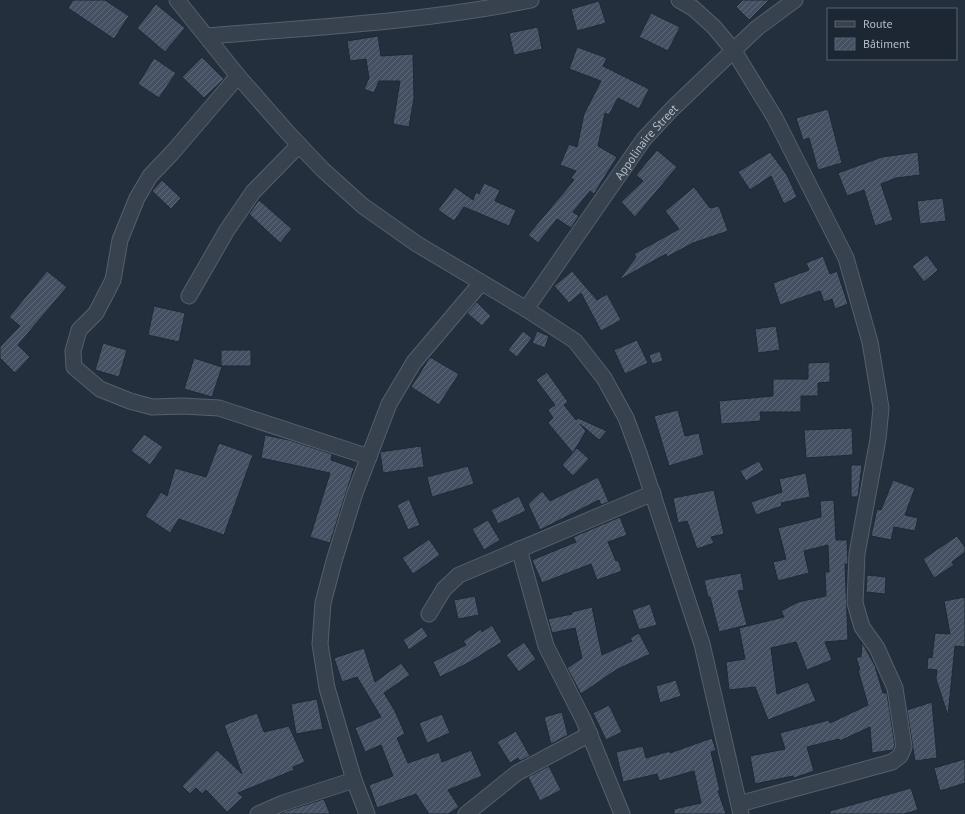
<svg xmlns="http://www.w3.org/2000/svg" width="965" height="814" font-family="'PT Sans',sans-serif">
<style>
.building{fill:url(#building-hatch);stroke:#1f2835}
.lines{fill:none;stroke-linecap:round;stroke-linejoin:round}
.street-casing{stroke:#565f6c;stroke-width:17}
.street{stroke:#38414e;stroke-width:15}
.labels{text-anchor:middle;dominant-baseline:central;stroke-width:4;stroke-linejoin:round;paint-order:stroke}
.street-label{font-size:12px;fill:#b4bcc9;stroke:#1d2633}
</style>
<defs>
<pattern id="building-hatch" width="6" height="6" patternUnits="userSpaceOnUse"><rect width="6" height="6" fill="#455162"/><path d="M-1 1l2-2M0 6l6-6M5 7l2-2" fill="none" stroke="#5d6877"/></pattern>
</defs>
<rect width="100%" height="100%" fill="#242f3e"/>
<!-- building -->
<g class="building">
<polygon points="73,0 105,0 129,16 114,39 68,8"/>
<polygon points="743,0 769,0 749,20 736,7"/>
<polygon points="599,1 606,23 577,31 571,9"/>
<polygon points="156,4 185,28 165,52 137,28"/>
<polygon points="651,13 680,27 668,51 639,37"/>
<polygon points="538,27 542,49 514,55 509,33"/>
<polygon points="378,36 381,56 413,54 414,98 409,127 393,124 400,81 379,81 374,93 364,89 369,78 366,59 350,61 347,41"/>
<polygon points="577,47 607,58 603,66 649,89 639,109 618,98 609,115 605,113 598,146 617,157 594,194 590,191 573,212 579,216 571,228 557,219 538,243 528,235 574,180 571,178 576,171 560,165 569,144 577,147 584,114 601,81 569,69"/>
<polygon points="202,57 224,79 204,98 182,77"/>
<polygon points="154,58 176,73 159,98 138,84"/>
<polygon points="828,109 842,163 818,170 809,138 803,140 796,118"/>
<polygon points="657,150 677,167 635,217 621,202 643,181 636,175"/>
<polygon points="770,152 787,175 797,197 784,204 771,176 750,190 738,172"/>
<polygon points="918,152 920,175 896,178 881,184 893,220 875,226 864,190 847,196 838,173 882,157"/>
<polygon points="162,180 181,198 171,209 152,191"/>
<polygon points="484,183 500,190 495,201 516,210 509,226 464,207 454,221 438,210 455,187 473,200 476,192 479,194"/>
<polygon points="694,187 710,208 719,206 728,231 693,243 667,257 666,254 619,280 636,257 634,254 679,229 665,211"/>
<polygon points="943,198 946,221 920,224 917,201"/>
<polygon points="259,200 292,229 280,243 249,214"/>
<polygon points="927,255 938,270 924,282 912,266"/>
<polygon points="823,256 830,274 837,271 848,304 835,309 832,299 824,302 820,291 780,305 773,283 809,270 806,263"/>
<polygon points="47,271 67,287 18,345 30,357 15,373 0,358 0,347 20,326 9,317"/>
<polygon points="572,271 597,300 607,294 621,320 601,331 581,293 569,303 554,286"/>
<polygon points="477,302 491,316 482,326 467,313"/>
<polygon points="154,306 185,313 179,342 148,335"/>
<polygon points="776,326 780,350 758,353 755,329"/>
<polygon points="523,331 532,338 517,357 508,350"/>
<polygon points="537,331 549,336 545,348 532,343"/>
<polygon points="637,340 648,363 625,374 614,350"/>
<polygon points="103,343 127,350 119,377 95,370"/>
<rect x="221" y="350" width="30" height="16"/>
<polygon points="660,351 663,361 652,364 649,355"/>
<polygon points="430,357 459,374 439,405 411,387"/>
<polygon points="194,358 222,367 212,397 184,389"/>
<polygon points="830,362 830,382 818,383 818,396 801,396 801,412 760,412 761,421 721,424 719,401 773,396 773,379 808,379 808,363"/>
<polygon points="547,372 568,402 564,405 576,420 578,418 607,431 599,440 580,424 586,431 573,453 548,423 553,418 548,410 555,405 536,380"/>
<polygon points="678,410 685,436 699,433 704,455 669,466 654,416"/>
<polygon points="852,428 853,455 806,458 804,430"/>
<polygon points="144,434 163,447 150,465 131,451"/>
<polygon points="265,435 289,440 332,454 331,460 354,468 330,543 310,537 330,473 261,458"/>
<polygon points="219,443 253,455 224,535 179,519 170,533 145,516 161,492 167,496 175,468 206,477"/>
<polygon points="421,446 424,467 383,473 380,452"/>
<polygon points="577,448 589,459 573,476 562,465"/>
<polygon points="759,461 764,470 746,481 740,471"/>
<polygon points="851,465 862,465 858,497 851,497"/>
<polygon points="468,466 474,484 432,497 427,477"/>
<polygon points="806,473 810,497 781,503 782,506 756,515 751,502 782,492 779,479"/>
<polygon points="598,477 609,502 601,505 599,500 540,530 528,504 542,491 550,501"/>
<polygon points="893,480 915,488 905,515 918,518 915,531 894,527 891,540 871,536 877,509 881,510"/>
<polygon points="714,490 724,534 711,537 714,543 697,549 687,521 678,523 673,498"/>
<polygon points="519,496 526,511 498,524 491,510"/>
<polygon points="409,499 420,525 408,530 397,505"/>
<polygon points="834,500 836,540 847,540 848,564 845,564 848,640 825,642 832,660 807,670 796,642 771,648 777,694 808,682 816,701 768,720 755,687 729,690 726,662 745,659 739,628 784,617 781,611 798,602 826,596 825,572 829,572 828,545 804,551 809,573 778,581 773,562 786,559 778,528 821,517 820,501"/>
<polygon points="620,517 627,535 608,542 616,561 618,560 622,571 597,580 591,564 542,583 532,560 576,542 573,537"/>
<polygon points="488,520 500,540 484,550 472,529"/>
<polygon points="957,536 965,547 965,552 952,562 954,565 934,578 923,559"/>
<polygon points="429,539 440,555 413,574 402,558"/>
<polygon points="741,573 744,590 738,591 747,625 719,632 710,597 708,597 704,580"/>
<polygon points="867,575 886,577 885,594 866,592"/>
<polygon points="475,596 479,615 458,619 454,600"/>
<polygon points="965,597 965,647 955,646 948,716 936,679 937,670 927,669 928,657 932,658 935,633 950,634 944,601"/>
<polygon points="650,604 657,625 639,630 632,610"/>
<polygon points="592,607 602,655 632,641 630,638 639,633 650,654 616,670 581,694 567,668 582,658 575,628 552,633 548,619 572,614 572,612"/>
<polygon points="492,625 502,642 470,662 440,677 433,662 466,645 463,641 481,629 482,632"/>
<polygon points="422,627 428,636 409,650 403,640"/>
<polygon points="524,642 536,659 519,672 506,655"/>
<polygon points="862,642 875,666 883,693 887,693 895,746 893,750 872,753 870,727 840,741 839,739 807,747 814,771 794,778 793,776 755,784 750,756 785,749 780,733 829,720 830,723 868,705 858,670 860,670 856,657 861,657"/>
<polygon points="364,648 375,682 401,663 410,675 384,693 395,711 405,734 397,738 408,763 439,752 442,762 471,750 482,776 448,790 459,807 448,814 429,814 416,794 377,808 369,785 393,776 381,745 365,752 355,728 381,717 357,677 342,682 334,658"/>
<polygon points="676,680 681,696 660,703 656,686"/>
<polygon points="317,699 323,729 296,734 291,704"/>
<polygon points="932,702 937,758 915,761 907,710"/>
<polygon points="609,705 622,732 606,740 593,713"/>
<polygon points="562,712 568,735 551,744 544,717"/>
<polygon points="257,713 264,732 289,726 305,762 293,767 294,770 238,793 243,797 227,812 206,790 202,794 196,788 190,794 182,786 217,750 242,774 224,725"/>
<polygon points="442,714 450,733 427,743 419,723"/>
<polygon points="516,731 530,756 520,761 518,758 510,763 497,742"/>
<polygon points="712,738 716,750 711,752 720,791 718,791 726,814 674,814 674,809 701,803 694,771 659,781 657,774 623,782 616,752 643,746 646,758 670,751 670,753"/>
<polygon points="965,759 965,783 940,791 934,768"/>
<polygon points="549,766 561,790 540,801 528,777"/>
<polygon points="911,788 918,810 904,814 830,814 830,811"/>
<polygon points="324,799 330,814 280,814 286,811"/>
</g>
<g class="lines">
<!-- street casing -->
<g class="street-casing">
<g id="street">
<polyline points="177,0 238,76 288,133 322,169 363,206 417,244 526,309 575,341 604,378 626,418 639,453 702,644 741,814"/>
<polyline points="679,0 693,8 714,27 734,51 775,118 846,258 870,342 881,408 878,439 857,554 855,603 862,627 877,648 895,688 904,747 900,756 892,762 739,804"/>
<path d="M207,36C315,27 424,22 531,0"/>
<polyline points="238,76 172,153 150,176 137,198 120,240 113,280 96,313 79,330 73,351 74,367 100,389 130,401 152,407 183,406 219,408 369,457"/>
<polyline points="189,296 227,230 253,192 299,145"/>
<path id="s1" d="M526,309L644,139L673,108L757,28L795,0"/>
<polyline points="519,549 546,646 584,721 622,814"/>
<polyline points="429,614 444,589 459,575 653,493"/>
<polyline points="258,814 283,803 354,780"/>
<polyline points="367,814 354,780 327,688 320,644 323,603 334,561 355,493 389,404 414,362 481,283"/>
<polyline points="466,814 517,773 590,734"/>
</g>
</g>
<!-- street -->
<use href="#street" class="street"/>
</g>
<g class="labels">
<!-- street labels -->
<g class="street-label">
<text stroke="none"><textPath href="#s1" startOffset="206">Appolinaire Street</textPath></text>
</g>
</g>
<!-- legend -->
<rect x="827" y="8" width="130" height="52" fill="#1d2633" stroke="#59626f"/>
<rect x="835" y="21" width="20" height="6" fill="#38414e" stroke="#59626f"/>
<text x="863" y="28" font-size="12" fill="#b4bcc9">Route</text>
<rect x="835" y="38" width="20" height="12" fill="url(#building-hatch)" stroke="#59626f"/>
<text x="863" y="48" font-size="12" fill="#b4bcc9">Bâtiment</text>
</svg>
